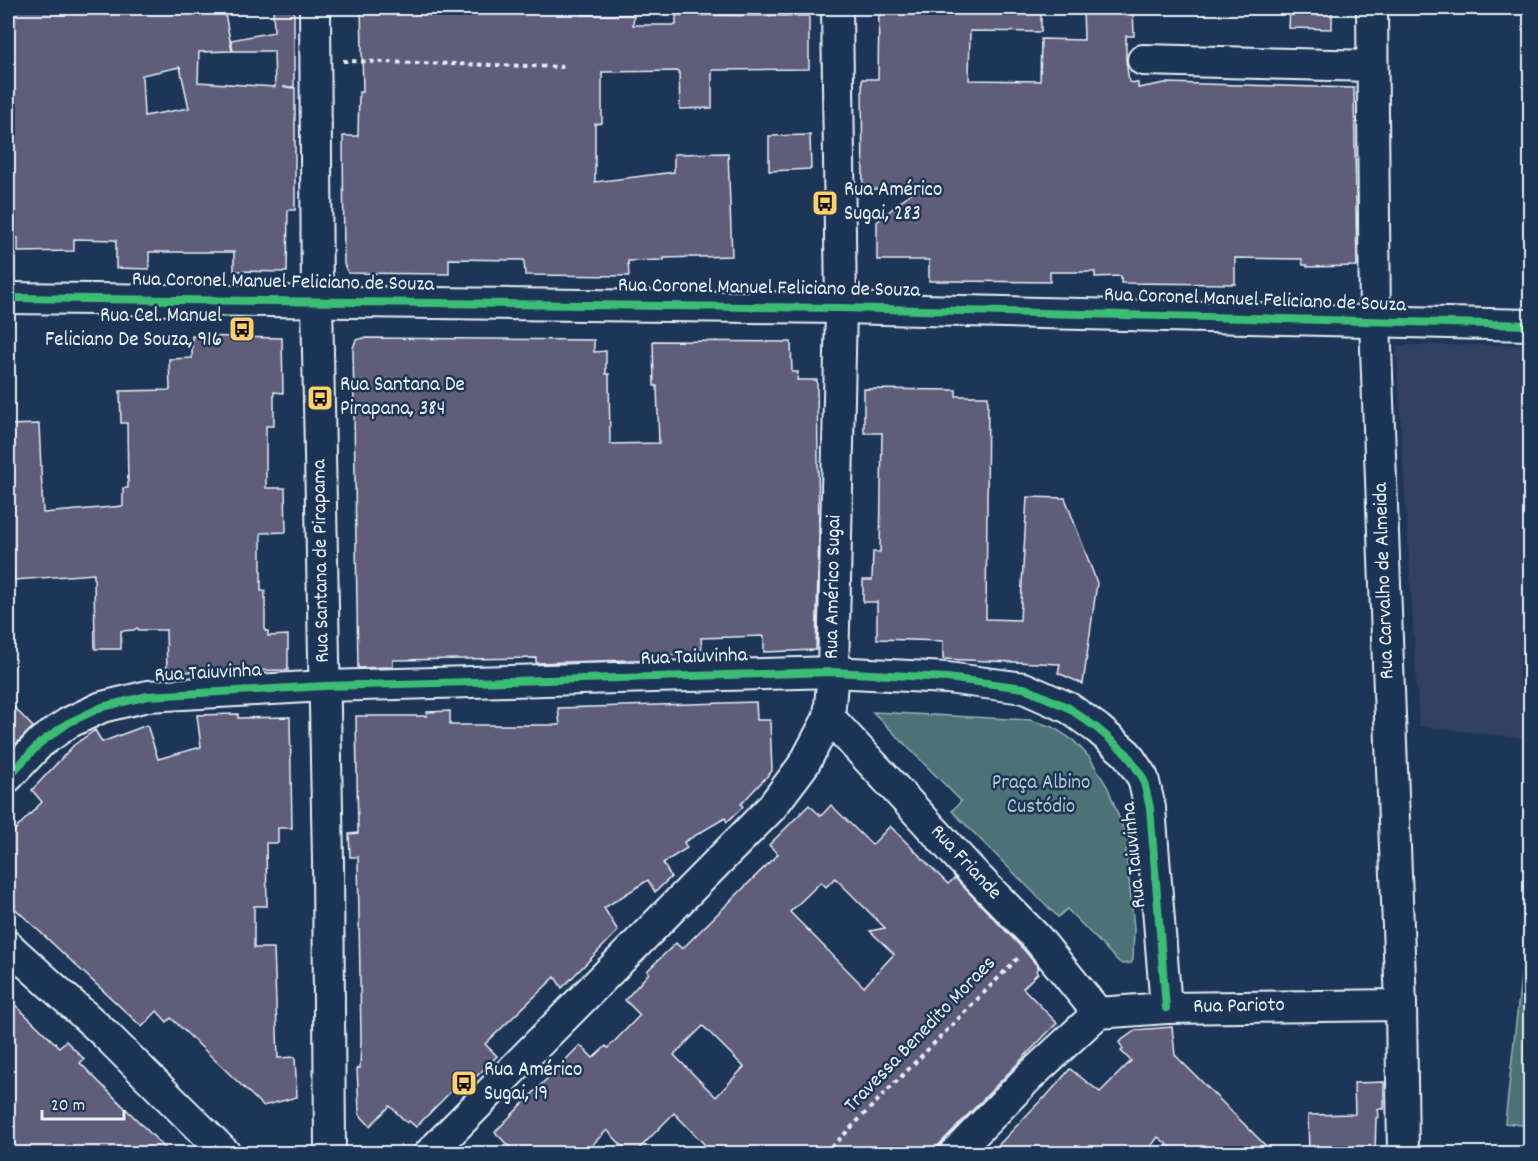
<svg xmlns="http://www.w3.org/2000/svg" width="1538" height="1161" font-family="Dekko,sans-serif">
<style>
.built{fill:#314162}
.green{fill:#4d7274;stroke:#9ab2b6;stroke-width:1.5}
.building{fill:#615d7a;stroke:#e8f1f8;stroke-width:1.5;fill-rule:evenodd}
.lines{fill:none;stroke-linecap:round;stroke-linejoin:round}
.minor-casing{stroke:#e8f1f8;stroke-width:34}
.path{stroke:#e8f1f8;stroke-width:4;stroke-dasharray:4.5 4.5;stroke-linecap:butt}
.minor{stroke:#1d3557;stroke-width:30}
.cycleway-casing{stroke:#1d3557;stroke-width:11}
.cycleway{stroke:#3abd76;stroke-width:8}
.labels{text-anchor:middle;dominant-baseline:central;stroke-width:5;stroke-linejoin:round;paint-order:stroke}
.poi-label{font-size:21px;fill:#e8f1f8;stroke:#1d3557;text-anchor:start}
.street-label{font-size:21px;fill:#e8f1f8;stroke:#1d3557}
.park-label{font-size:21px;fill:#b2c5ca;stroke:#1d3557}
</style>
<rect width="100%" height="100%" fill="#1d3557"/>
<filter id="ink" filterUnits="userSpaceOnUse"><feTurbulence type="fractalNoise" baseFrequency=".0167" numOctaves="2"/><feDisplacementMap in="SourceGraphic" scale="12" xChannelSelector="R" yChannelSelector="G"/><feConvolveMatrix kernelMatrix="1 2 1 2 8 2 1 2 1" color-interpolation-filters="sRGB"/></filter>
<g filter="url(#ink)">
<!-- built -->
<polygon class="built" points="1396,345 1530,345 1530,739 1419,726"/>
<!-- green -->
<g class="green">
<polygon points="873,712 1030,720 1053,727 1074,741 1090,758 1108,788 1123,828 1135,841 1126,850 1134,928 1133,960 1131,963 1122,964 1118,961 1067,909 1058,917 952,811 961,801"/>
<polygon points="1530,895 1530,1126 1505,1123"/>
</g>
<!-- building -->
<g class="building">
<path d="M8,8H160L161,12L184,8H224L232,51L199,52L198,82L275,87L274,51H233L231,40L274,32L273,8H294V87H283L295,88V210H288L287,272L234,271V252H149V269L116,268V240L74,239V251L18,252V238H8ZM180,67L189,108L144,116L142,75Z"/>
<polygon points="361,8 583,8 583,15 634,15 633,25 676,25 676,15 809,16 809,69 712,70 712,108 680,109 679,71 602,72 602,123 595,124 595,182 674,172 674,154 728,153 732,256 664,258 664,260 628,261 629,276 525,275 524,260 449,259 449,274 348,273 344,264 343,136 358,136 359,92 363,92"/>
<polygon points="879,8 1041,8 1041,32 970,31 969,80 1040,81 1041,39 1084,40 1083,8 1133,8 1134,36 1126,36 1126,60 1129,82 1138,83 1138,88 1165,83 1354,88 1357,266 1307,267 1307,265 1303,265 1302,259 1235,258 1235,284 1121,283 1121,276 1095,277 1095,272 1050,272 1050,282 950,281 929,281 929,260 877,260 877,222 914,190 863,189 862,79 878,79"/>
<polygon points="1290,8 1332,8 1332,29 1289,28"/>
<polygon points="810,135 811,169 769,171 769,136"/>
<polygon points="192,336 282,338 283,393 274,392 274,426 266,426 266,488 285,488 286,532 261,533 261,591 265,591 265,631 268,631 268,636 288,635 288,670 167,672 166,630 139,630 137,628 134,630 121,631 121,649 95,649 94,574 14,580 9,519 8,520 8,425 39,424 43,513 123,506 123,488 128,488 127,423 121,423 120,391 170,390 169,359 192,358"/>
<polygon points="364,338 594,340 594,352 606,351 606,374 609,374 610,444 659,443 657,386 654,386 653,341 791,342 792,372 798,372 797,380 817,380 819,536 816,650 764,652 764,636 701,638 702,654 661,656 661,659 536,663 536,658 393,660 393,667 358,668 353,348 356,340"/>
<polygon points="864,389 956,390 956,396 988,396 986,619 1020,620 1027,497 1065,498 1097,583 1083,684 1058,673 1060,664 943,659 943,641 877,639 877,602 863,602 863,580 872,580 873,552 880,552 882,433 864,433"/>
<polygon points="8,701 33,727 8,752"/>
<polygon points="756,702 757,720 770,720 772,771 741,804 743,807 727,822 725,818 684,842 687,848 663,863 671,877 655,892 648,880 604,908 618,931 562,988 555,977 485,1044 497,1056 477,1076 468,1074 416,1127 409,1121 407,1123 390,1106 370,1126 359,1114 359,1110 357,1068 360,1068 361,1039 358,857 350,857 349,834 358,833 356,716 427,716 427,712 450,711 450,725 560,725 558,708"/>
<polygon points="238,714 238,718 290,717 292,828 278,828 278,843 266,843 267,906 254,906 254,948 274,948 278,1058 295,1057 297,1097 263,1106 171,1018 167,1022 157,1011 142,1027 8,902 8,837 42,802 32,790 74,745 95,730 102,742 147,725 158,759 201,747 197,715"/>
<path d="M809,805L821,816L831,805L872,845L890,826L948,884L955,878L1024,950L1039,968L1036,971L1038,973L1023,988L1057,1023L930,1154H701L705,1145L674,1113L634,1154H630L607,1130L583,1154H516L495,1132L580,1045L593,1058L606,1046L608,1048L640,1015L625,1000L649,973L647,971L676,943L682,949L778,854L769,845ZM835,878L885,928L870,931L894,954L864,987L790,912L821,882L826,887ZM703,1026L744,1067L716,1097L674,1055Z"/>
<polygon points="8,998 59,1047 66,1041 84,1059 80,1063 171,1154 8,1154"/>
<polygon points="1172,1027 1175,1055 1274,1154 1179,1154 1158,1137 1145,1154 990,1154 1043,1098 1044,1099 1070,1069 1100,1092 1131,1061 1121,1051 1123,1049 1119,1042 1136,1030"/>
<polygon points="1384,1082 1384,1109 1378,1109 1379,1117 1376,1118 1375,1154 1309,1154 1308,1115 1355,1114 1354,1083"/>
</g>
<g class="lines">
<!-- minor casing -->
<g class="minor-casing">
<g id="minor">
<polyline points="315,8 317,301 328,861 330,1150"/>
<polyline points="1372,8 1375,322 1401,1005 1403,1154"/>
<polyline points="1143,60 1372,66"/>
<polyline points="8,298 841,308 1530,325"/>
<polyline points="829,717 978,878 1037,938 1098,1013"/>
<polyline points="8,777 40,743 68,723 102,707 148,696 325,686 833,672 947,678 1024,688 1069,708 1098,729 1127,754 1143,778 1150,808 1166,1008"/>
<polyline points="8,946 104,1033 226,1154"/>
<polyline points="429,1154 771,808 804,764 829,717 833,672 841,308 837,8"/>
<polyline points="954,1154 1030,1076 1098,1013 1166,1008 1401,1005"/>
</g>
</g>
<!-- path -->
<g class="path">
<polyline points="343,61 567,67"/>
<polyline points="825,1154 1018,958"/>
</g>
<!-- minor -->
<use href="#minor" class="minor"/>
<!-- cycleway casing -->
<g class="cycleway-casing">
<g id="cycleway">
<polyline points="8,298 841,308 1530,325"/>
<polyline points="8,777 40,743 68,723 102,707 148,696 325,686 833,672 947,678 1024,688 1069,708 1098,729 1127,754 1143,778 1150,808 1166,1008"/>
</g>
</g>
<!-- cycleway -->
<use href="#cycleway" class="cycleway"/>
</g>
</g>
<!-- icons -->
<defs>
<g id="bus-square" transform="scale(1.35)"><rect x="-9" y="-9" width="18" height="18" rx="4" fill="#ffd166" stroke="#1d3557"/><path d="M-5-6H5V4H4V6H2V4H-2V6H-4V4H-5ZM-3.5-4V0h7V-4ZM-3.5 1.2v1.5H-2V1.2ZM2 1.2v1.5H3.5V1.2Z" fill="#111"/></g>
</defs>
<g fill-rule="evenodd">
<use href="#bus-square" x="825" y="203"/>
<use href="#bus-square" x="242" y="329"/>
<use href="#bus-square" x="320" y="398"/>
<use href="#bus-square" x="464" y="1083"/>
</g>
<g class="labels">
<!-- poi labels -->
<g class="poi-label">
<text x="844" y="191">Rua Américo<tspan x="844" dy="24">Sugai, 283</tspan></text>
<text x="222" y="317" text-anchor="end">Rua Cel. Manuel<tspan x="222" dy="24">Feliciano De Souza, 916</tspan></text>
<text x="340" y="386">Rua Santana De<tspan x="340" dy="24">Pirapana, 384</tspan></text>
<text x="484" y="1071">Rua Américo<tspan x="484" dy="24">Sugai, 19</tspan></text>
</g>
<!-- street labels -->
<g class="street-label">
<text transform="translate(283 283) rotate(1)">Rua Coronel Manuel Feliciano de Souza</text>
<text transform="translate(769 289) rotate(1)">Rua Coronel Manuel Feliciano de Souza</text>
<text transform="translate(1255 301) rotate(2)">Rua Coronel Manuel Feliciano de Souza</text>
<text transform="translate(322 561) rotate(-91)">Rua Santana de Pirapama</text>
<text transform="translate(1385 581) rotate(-92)">Rua Carvalho de Almeida</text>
<text transform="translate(834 587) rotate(-89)">Rua Américo Sugai</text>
<text transform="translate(694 658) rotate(-2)">Rua Taiuvinha</text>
<text transform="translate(208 674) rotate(-3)">Rua Taiuvinha</text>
<text transform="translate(1135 855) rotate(-96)">Rua Taiuvinha</text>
<text transform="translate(965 863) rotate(47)">Rua Friande</text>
<text transform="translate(1239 1007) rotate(-1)">Rua Parioto</text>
<text transform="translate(921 1035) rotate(-46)">Travessa Benedito Moraes</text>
</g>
<!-- park labels -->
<g class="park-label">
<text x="1041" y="784">Praça Albino<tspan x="1041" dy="24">Custódio</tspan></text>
</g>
</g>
<!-- margin -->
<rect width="1538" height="1161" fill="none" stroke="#1d3557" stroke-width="30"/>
<rect x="15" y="15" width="1508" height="1131" fill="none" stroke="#e8f1f8" stroke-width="2" filter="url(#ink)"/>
<!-- scale -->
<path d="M42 1110v9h82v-9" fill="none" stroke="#e8f1f8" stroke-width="3"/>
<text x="51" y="1110" font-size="18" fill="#e8f1f8" stroke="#1d3557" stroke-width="4.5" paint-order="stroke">20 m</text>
</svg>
